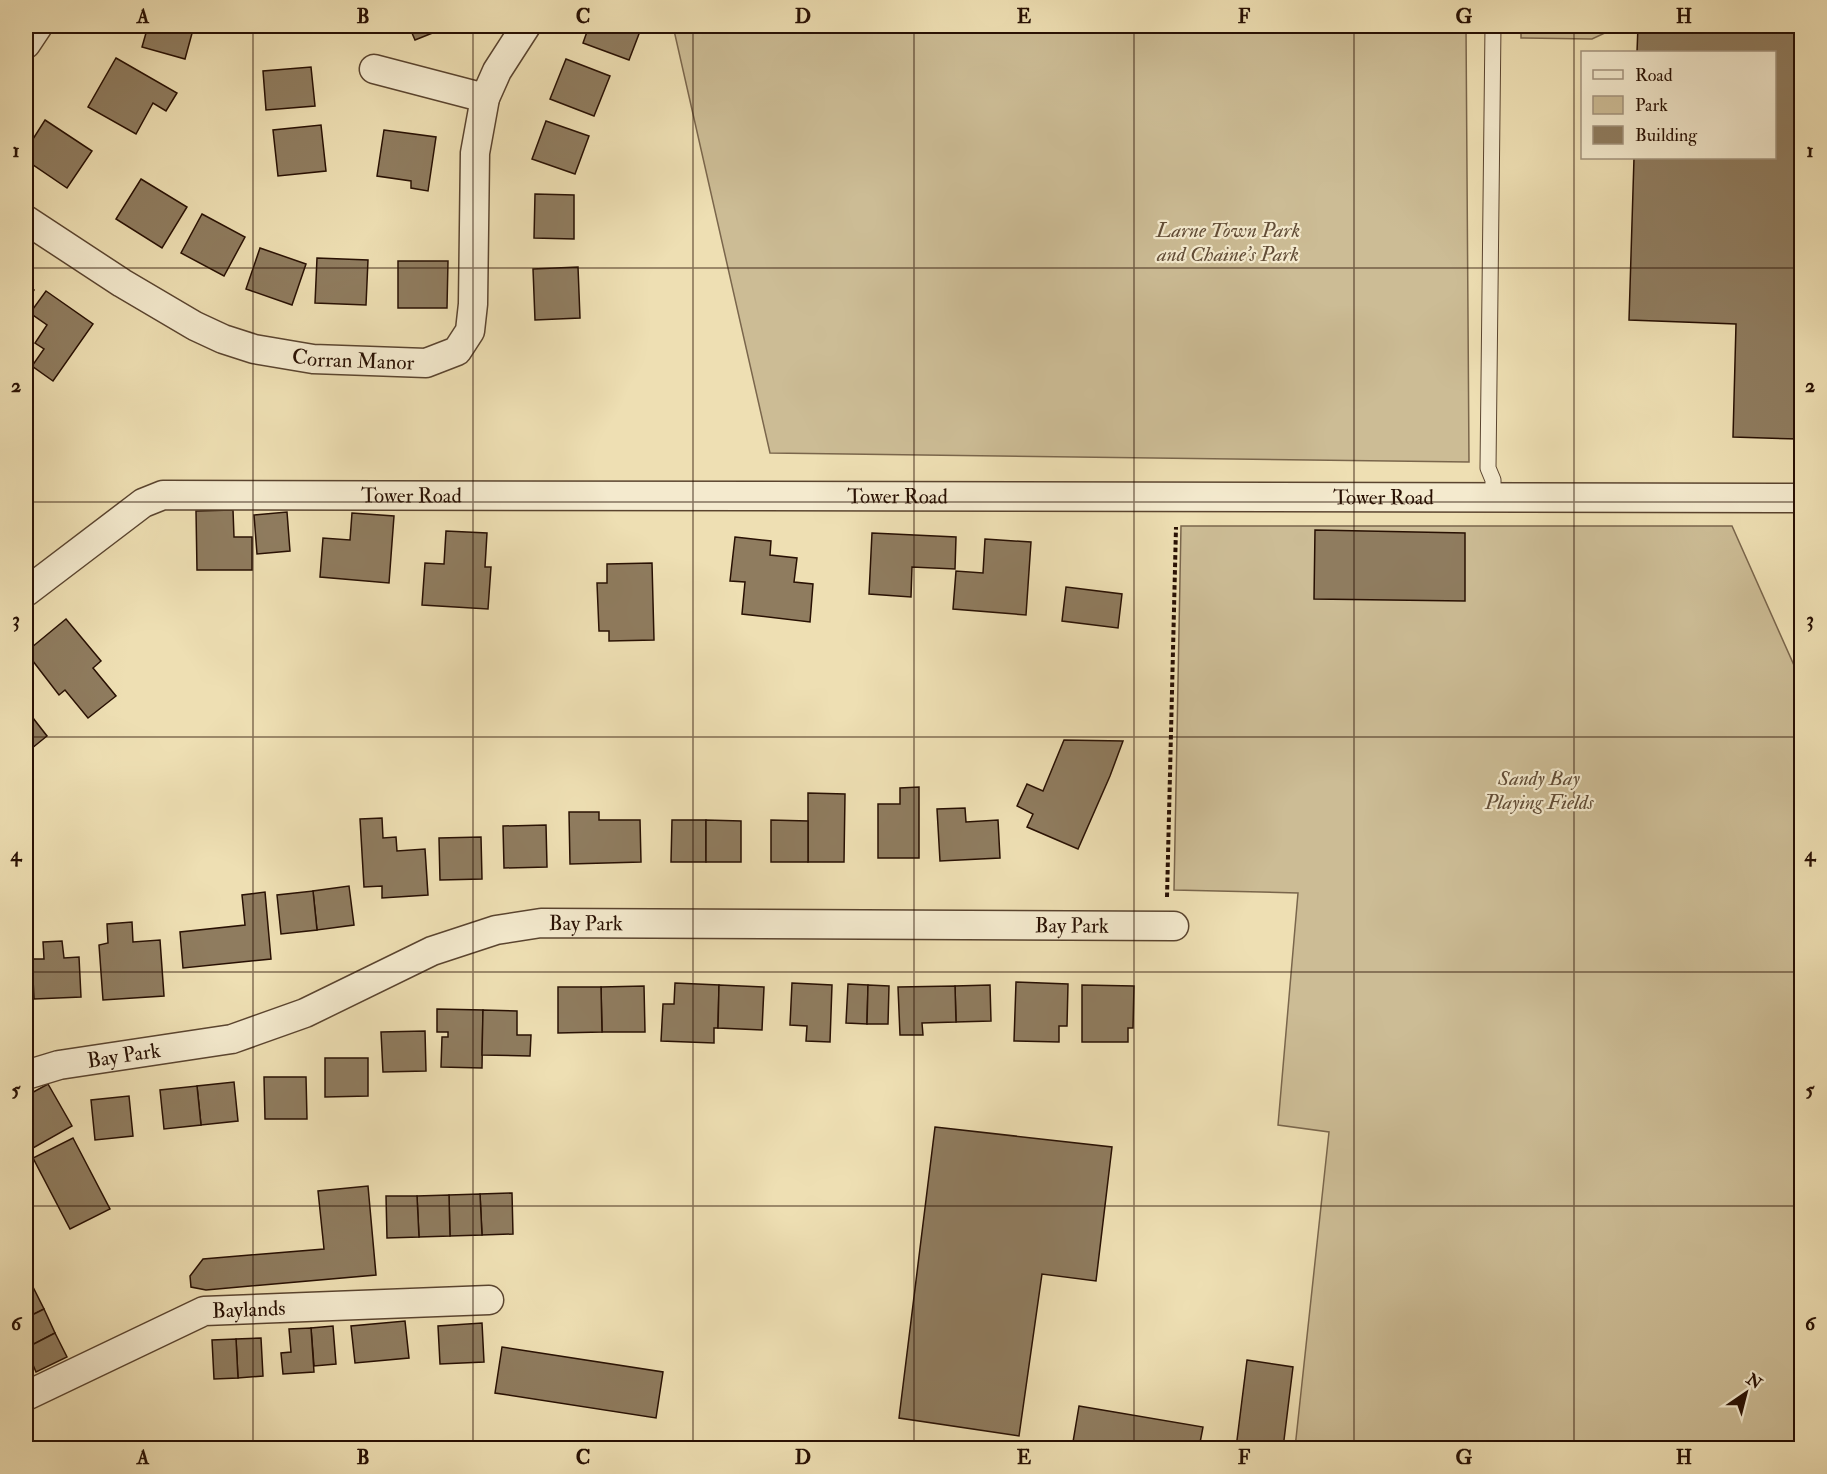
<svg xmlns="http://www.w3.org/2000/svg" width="1827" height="1474" font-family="'IM FELL Double Pica',serif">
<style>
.green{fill:#ccbc95;stroke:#7a664c;stroke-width:1.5}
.building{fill:#8f7c5f;stroke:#281003;stroke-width:1.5}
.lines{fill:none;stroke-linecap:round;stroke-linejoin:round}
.service-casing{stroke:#5a442f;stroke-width:17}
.minor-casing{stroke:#5a442f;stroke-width:31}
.path{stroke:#281003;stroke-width:4;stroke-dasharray:4.5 3;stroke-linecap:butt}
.service{stroke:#f4eace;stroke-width:15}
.minor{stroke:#f4eace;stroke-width:28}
.grid{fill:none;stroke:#281003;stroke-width:1.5;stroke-opacity:0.55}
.labels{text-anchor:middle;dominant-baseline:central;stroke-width:4.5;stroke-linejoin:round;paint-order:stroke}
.park-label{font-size:21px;font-style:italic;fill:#614c36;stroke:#f4eace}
.street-label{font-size:21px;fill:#281003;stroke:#f4eace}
.neatline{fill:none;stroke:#281003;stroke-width:2}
.grid-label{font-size:20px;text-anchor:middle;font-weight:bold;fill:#281003}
</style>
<rect width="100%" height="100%" fill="#eedfb3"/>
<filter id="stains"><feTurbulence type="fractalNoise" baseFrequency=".00333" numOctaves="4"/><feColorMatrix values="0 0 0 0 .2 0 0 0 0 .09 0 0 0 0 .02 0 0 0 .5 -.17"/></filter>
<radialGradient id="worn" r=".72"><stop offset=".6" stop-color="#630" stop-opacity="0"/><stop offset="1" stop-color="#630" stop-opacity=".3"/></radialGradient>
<!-- green -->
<g class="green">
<polygon points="673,26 1466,26 1469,462 770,453"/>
<polygon points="1521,26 1608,26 1605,33 1592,39 1521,38"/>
<polygon points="1181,526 1732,526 1801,681 1801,1448 1295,1448 1329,1132 1278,1125 1298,893 1174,890"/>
</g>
<!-- building -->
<g class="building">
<polygon points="148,26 194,26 185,59 142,47"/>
<polygon points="409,26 450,26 415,40"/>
<polygon points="589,26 642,26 629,60 583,43"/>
<polygon points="1638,26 1802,26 1802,330 1798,439 1733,437 1736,324 1629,320 1634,158 1774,158 1774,52 1637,52"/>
<polygon points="116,58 177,93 166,111 153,103 136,134 88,107"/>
<polygon points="566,59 610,76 594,116 550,99"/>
<polygon points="311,67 315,106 266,110 263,71"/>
<polygon points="45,120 92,151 67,188 26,160 26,150"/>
<polygon points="546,121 589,136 575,174 532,159"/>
<polygon points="321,125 326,171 278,176 273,130"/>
<polygon points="384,130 436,137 428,191 411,188 411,181 377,176"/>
<polygon points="141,179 187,207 162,248 116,219"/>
<polygon points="535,194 574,195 574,239 534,238"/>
<polygon points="202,214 245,237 224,276 181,253"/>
<polygon points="260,248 306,264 292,305 246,289"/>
<polygon points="317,258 368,260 366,305 315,303"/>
<polygon points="398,261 448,261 447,308 398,308"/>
<polygon points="578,267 580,318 535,320 533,269"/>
<polygon points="26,285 34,290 26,303"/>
<polygon points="46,291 93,324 53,381 32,366 44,349 35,343 47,325 30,313"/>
<polygon points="233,510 234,537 252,537 252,570 197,570 196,511"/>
<polygon points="287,512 290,551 257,554 254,515"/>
<polygon points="352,513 394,516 389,583 320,577 323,538 350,540"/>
<polygon points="1315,530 1465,533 1465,601 1314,599"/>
<polygon points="446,531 487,533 485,567 491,567 488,609 422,605 425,563 444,564"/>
<polygon points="872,533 956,537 955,569 912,567 911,597 869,594"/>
<polygon points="735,537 771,541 770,555 797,558 794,582 813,584 810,622 742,614 745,582 730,581"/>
<polygon points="985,539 1031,542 1026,615 953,609 956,571 983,573"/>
<polygon points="652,563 654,640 609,641 609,631 599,631 597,583 607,583 607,564"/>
<polygon points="1066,587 1122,594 1118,628 1062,621"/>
<polygon points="66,619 101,661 93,668 116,696 88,718 65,690 59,695 26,652"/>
<polygon points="26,709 47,736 26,753"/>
<polygon points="1064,740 1123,741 1110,776 1078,849 1027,827 1033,814 1017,806 1027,784 1043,791"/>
<polygon points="919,787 919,858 878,858 878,804 900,804 900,788"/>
<polygon points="808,793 845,794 844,862 808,862"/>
<polygon points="965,808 966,822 998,820 1000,858 940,861 937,809"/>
<polygon points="569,812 599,812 599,820 640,820 641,862 570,864"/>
<polygon points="382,818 383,838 396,837 397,851 425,849 428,895 382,898 382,886 364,887 360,819"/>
<polygon points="672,820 706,820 706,862 671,862"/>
<polygon points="706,820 741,821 741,862 706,862"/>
<polygon points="771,820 808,821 808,862 771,862"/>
<polygon points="546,825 547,867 504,868 503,826"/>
<polygon points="481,837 482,879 440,880 439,838"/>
<polygon points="349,886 354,925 317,930 313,891"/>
<polygon points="313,891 317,930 281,934 277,895"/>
<polygon points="265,892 271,959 183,968 180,932 245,925 242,895"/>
<polygon points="132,922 133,942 160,940 164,996 103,1000 99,945 108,943 107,924"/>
<polygon points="62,941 64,958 79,957 81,997 34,999 32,959 44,959 43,942"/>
<polygon points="1016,982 1068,984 1067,1026 1059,1026 1059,1042 1014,1041"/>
<polygon points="675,983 719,985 718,1028 714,1028 714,1043 661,1041 663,1004 674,1004"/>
<polygon points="792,983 832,985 830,1042 806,1041 807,1026 790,1025"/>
<polygon points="848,984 868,985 867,1024 846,1023"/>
<polygon points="719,985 764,987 762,1030 718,1028"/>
<polygon points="868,985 889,986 888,1024 867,1024"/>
<polygon points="990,985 991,1021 956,1022 955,986"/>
<polygon points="1082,985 1134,986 1133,1028 1128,1028 1128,1042 1082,1042"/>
<polygon points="644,986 645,1032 602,1032 601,987"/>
<polygon points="955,986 956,1022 922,1023 923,1035 900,1035 898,987"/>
<polygon points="558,987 601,987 602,1032 558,1033"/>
<polygon points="437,1009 483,1010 482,1068 441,1067 442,1037 448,1037 448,1032 437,1032"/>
<polygon points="483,1010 517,1011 517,1035 531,1035 530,1056 482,1055"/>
<polygon points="425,1031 426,1071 383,1072 381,1032"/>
<polygon points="325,1058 368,1058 368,1096 325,1097"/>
<polygon points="264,1077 306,1077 307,1119 265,1119"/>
<polygon points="234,1082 238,1121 201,1125 197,1086"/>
<polygon points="48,1084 72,1126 26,1152 26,1096"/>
<polygon points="197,1086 201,1125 164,1129 160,1090"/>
<polygon points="129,1096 133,1136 95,1140 91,1100"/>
<polygon points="935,1127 1112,1147 1096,1281 1042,1274 1019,1436 899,1418"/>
<polygon points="73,1138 110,1209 70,1229 33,1158"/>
<polygon points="368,1186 376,1275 206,1290 191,1287 190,1276 203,1259 324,1249 318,1191"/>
<polygon points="512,1193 513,1234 482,1235 480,1194"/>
<polygon points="480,1194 482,1235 450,1236 449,1195"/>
<polygon points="449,1195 450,1236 419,1237 417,1196"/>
<polygon points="386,1196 417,1196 419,1237 387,1238"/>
<polygon points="26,1272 32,1285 26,1289"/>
<polygon points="32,1285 44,1309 26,1318 26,1289"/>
<polygon points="44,1309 55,1333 26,1348 26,1318"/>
<polygon points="405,1321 409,1358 355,1363 351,1326"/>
<polygon points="482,1323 484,1362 440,1364 438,1326"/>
<polygon points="333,1326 336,1364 314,1366 311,1328"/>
<polygon points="311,1328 314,1372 283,1374 281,1353 291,1352 289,1329"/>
<polygon points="55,1333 67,1357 36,1372 26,1348"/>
<polygon points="261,1338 263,1376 238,1378 236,1339"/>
<polygon points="236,1339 238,1378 214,1379 212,1340"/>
<polygon points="502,1347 663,1372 656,1418 495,1393"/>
<polygon points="1247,1360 1293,1367 1283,1448 1236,1448"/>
<polygon points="1079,1406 1203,1427 1199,1448 1072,1448"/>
</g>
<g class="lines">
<!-- service casing -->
<g class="service-casing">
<polyline id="service" points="1493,498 1493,480 1488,468 1493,26"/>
</g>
<!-- minor casing -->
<g class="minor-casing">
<g id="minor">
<polyline points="26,44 38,26"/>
<polyline points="374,69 485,98"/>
<path id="s1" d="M26,220L122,283L195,326L223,339L254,349L313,359L426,363L457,351L470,331L473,304L475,153L485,98L497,71L526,26"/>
<path id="s2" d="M26,592L143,503L163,495L1802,498"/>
<path id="s3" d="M26,1075L59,1065L232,1039L305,1013L432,951L496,930L541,923L1174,926"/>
<path id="s4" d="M26,1396L204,1311L489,1300"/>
</g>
</g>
<!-- path -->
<polyline class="path" points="1167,897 1176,527"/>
<!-- service -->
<use href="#service" class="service"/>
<!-- minor -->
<use href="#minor" class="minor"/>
</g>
<!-- grid -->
<path class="grid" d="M253,26V1448M473,26V1448M693,26V1448M914,26V1448M1134,26V1448M1354,26V1448M1574,26V1448M26,268H1802M26,502H1802M26,737H1802M26,972H1802M26,1206H1802"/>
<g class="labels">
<!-- park labels -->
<g class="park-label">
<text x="1228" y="230">Larne Town Park<tspan x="1228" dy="24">and Chaine's Park</tspan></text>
<text x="1539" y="778">Sandy Bay<tspan x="1539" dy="24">Playing Fields</tspan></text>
</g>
<!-- street labels -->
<g class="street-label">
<text stroke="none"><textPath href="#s1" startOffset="363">Corran Manor</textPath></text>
<text stroke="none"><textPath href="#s2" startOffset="417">Tower Road</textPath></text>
<text stroke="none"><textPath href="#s2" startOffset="903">Tower Road</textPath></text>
<text stroke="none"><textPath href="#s2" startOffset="1389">Tower Road</textPath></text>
<text stroke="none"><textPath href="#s3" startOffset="586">Bay Park</textPath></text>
<text stroke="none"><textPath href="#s3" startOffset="1072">Bay Park</textPath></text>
<text stroke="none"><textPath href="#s3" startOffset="100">Bay Park</textPath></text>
<text stroke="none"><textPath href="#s4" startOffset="242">Baylands</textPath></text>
</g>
</g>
<!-- margin -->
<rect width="1827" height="1474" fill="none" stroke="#eedfb3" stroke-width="66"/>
<!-- legend -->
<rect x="1581" y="51" width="195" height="108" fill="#f4eace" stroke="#a2937d" stroke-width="1.5"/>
<rect x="1593" y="70" width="30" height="9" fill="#f4eace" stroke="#a2937d" stroke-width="1.5"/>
<text x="1635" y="81" font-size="18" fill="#281003">Road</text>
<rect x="1593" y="96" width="30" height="18" fill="#ccbc95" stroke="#a2937d" stroke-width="1.5"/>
<text x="1635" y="111" font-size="18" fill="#281003">Park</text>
<rect x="1593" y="126" width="30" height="18" fill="#8f7c5f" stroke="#a2937d" stroke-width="1.5"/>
<text x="1635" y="141" font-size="18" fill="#281003">Building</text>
<!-- north arrow -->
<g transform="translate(1746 1393) rotate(35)" stroke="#f4eace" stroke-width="4.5" paint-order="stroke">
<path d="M0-4.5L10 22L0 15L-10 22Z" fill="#281003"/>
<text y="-9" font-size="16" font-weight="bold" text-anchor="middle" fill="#281003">N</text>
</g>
<rect x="33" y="33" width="1761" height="1408" class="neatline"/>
<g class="grid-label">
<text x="143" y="23">A</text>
<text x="363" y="23">B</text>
<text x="583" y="23">C</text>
<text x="803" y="23">D</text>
<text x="1024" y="23">E</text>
<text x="1244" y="23">F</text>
<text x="1464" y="23">G</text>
<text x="1684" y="23">H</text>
<text x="16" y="157">1</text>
<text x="1810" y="157">1</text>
<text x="16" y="392">2</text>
<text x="1810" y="392">2</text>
<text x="16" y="626">3</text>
<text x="1810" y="626">3</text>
<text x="16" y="861">4</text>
<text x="1810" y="861">4</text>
<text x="16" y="1096">5</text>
<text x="1810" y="1096">5</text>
<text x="16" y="1330">6</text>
<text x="1810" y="1330">6</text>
<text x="143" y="1464">A</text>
<text x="363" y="1464">B</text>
<text x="583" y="1464">C</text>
<text x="803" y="1464">D</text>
<text x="1024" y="1464">E</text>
<text x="1244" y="1464">F</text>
<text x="1464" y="1464">G</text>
<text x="1684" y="1464">H</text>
</g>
<rect width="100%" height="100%" filter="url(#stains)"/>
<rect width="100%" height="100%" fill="url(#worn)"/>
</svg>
